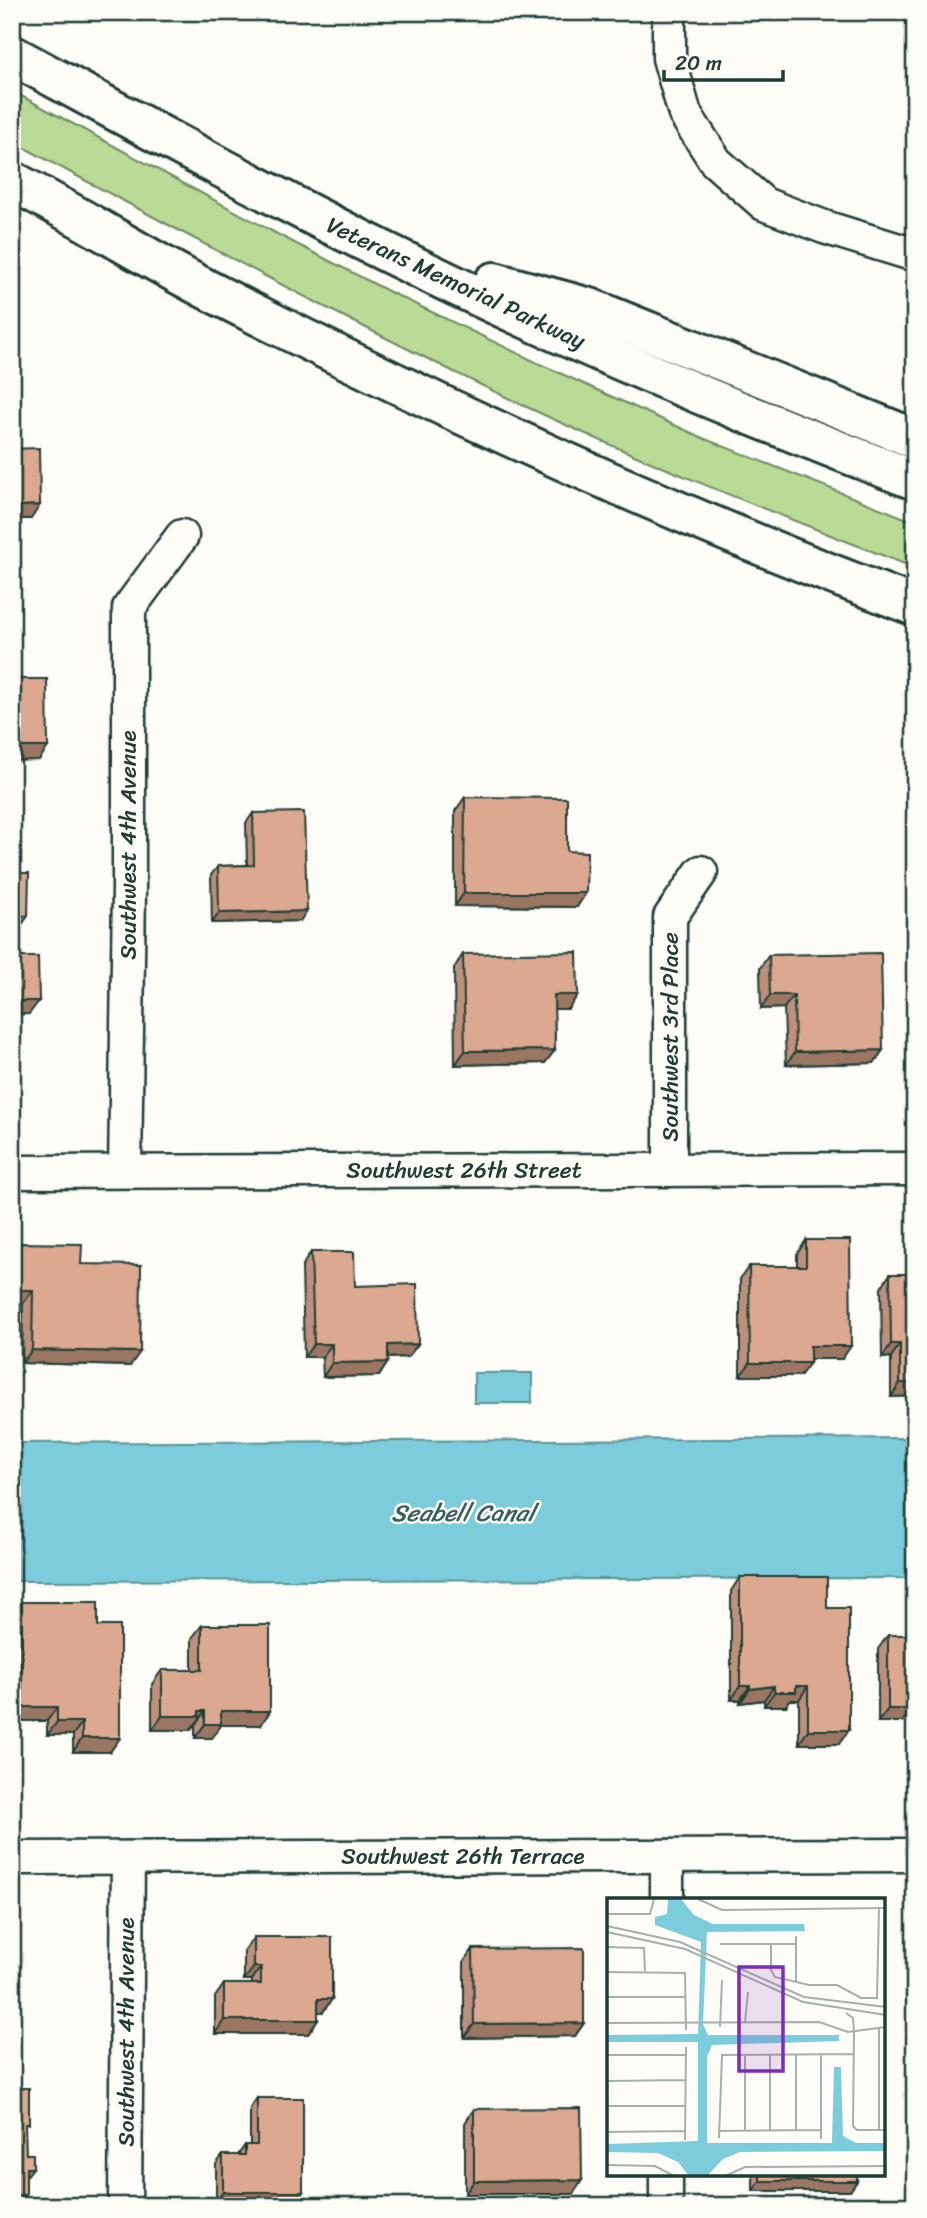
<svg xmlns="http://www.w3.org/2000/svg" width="927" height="2218" font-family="Sriracha,sans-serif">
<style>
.green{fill:#b9db95;stroke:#6c8c64;stroke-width:2}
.water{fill:#7dccdb;stroke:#579398;stroke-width:2}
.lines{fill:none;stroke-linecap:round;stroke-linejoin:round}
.minor-casing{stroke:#1f3d34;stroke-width:37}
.trunk-casing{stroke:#1f3d34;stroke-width:44}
.minor{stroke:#fdfcf7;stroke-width:32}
.trunk{stroke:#fdfcf7;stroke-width:38}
.wall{fill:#bd907b;stroke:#1f3d34;stroke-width:2}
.shaded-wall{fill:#9a7664;stroke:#1f3d34;stroke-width:2}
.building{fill:#dca88f;stroke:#1f3d34;stroke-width:2}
.labels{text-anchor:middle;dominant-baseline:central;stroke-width:5;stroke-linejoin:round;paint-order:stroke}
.street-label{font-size:23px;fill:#1f3d34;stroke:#fdfcf7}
.water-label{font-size:24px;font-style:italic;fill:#36615e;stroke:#fdfcf7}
.inset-road{fill:none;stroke:#a4b0a9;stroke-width:2}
.view{fill:#7b2cbf;fill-opacity:0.15;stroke:#7b2cbf;stroke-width:3.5}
.inset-edge{fill:none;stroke:#1f3d34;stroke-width:3.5}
</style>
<rect width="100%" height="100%" fill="#fdfcf7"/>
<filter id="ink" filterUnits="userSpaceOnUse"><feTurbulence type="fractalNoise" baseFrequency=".0143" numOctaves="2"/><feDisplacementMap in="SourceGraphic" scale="14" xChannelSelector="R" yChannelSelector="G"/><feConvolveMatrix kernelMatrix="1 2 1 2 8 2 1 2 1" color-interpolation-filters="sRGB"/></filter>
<g filter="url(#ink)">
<!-- green -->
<path class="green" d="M12,91L281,236L390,292L542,365L705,439L915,522V568C779,515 642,462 510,399C341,318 177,230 12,141Z"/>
<!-- water -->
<g class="water">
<rect x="474" y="1373" width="58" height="30"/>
<polygon points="915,1438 915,1578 12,1581 12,1443"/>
</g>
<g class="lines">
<!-- minor casing -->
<g class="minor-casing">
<g id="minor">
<polyline points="669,12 669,58 685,114 716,162 764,204 824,227 915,255"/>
<polyline points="670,1170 670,917 701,872"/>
<polyline points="125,1171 129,889 129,608 182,536"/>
<polyline points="12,1172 915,1169"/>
<polyline points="12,1858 915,1855"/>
<polyline points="667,1899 667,1856"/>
<polyline points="125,2206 128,1858"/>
<polyline points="666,2206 666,2174"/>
</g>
</g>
<!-- trunk casing -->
<g class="trunk-casing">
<g id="trunk">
<path d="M12,55C136,122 260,190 386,252C557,337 737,412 915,480"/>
<path d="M12,181C78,215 141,255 206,289C436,407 673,515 915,606"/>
<polyline points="494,282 590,308 915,439"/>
</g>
</g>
<!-- minor -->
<use href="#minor" class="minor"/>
<!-- trunk -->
<use href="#trunk" class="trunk"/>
</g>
<!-- wall -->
<g class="wall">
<polygon points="465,797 567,851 577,907 455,906 455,811"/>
<polygon points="253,813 300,921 212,923 211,875 218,866 247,865 246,823"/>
<polygon points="463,954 568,1009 554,1009 555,1050 545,1063 455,1065 454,968"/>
<polygon points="769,955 883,1050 874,1063 786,1065 784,1008 761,1009 760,968"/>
<polygon points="806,1240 842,1359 810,1359 800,1376 740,1376 740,1279 749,1266 797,1266 797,1254"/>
<polygon points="18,1243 81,1264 130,1366 22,1363 23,1304 12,1303 12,1251"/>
<polygon points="311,1252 355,1286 418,1344 408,1357 388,1358 388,1362 379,1376 323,1377 322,1357 304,1357 302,1266"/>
<polygon points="890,1274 915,1274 915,1396 891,1397 891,1357 882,1358 881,1288"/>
<polygon points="740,1577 827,1608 839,1744 799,1744 799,1700 790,1700 786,1706 764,1706 764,1700 740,1703 740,1700 731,1700 731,1591"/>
<polygon points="22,1602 98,1626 110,1752 73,1752 73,1735 47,1735 47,1721 13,1721 13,1616"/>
<polygon points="202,1625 270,1711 261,1725 221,1725 212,1738 195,1738 195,1725 194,1725 190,1730 152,1730 152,1684 162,1670 192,1670 192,1638"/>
<polygon points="888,1635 915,1635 915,1718 907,1718 907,1715 902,1722 878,1722 878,1649"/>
<polygon points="254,1937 332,1999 323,2012 318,2012 318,2020 308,2034 215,2034 215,1997 224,1984 252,1984 252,1980 244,1980 244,1951"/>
<polygon points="473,1949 584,2023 575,2036 464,2038 464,1962"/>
<polygon points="257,2098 303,2192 296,2201 216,2201 216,2164 223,2155 238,2155 245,2145 250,2145 250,2108"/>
<polygon points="474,2109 582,2180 573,2194 465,2194 465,2123"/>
<polygon points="753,2174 857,2174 857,2181 850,2191 753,2191"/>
</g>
<!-- shaded-wall -->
<g class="shaded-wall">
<polygon points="40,505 31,519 12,519 18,506"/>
<polygon points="12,549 19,549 12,558"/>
<polygon points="12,747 48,747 39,760 12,761"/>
<polygon points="464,893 586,893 577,907 455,906"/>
<polygon points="307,911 300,921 212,923 219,913"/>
<polygon points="12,915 28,916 19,929 12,929"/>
<polygon points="554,995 578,995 568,1009 544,1009"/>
<polygon points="770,995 794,995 784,1008 761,1009"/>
<polygon points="14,1001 39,1001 29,1014 12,1015"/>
<polygon points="555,1050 545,1063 455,1065 465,1051"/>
<polygon points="883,1050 874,1063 786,1065 795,1052"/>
<polygon points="18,1290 33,1290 23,1304 12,1303 12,1297"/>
<polygon points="314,1344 332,1344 322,1357 304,1357"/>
<polygon points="418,1344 408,1357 378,1358 388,1345"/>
<polygon points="891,1344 900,1344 891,1357 882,1358"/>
<polygon points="810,1346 851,1346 842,1359 800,1359"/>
<polygon points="32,1350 140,1352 130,1366 22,1363"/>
<polygon points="388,1362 379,1376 323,1377 332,1363"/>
<polygon points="750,1363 810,1363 800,1376 740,1376"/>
<polygon points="900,1383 915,1383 915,1396 891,1397"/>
<polygon points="740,1686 750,1686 740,1700 731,1700"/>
<polygon points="774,1686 764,1700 740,1703 750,1689"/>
<polygon points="796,1686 808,1686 799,1700 790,1700 786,1706 764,1706 774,1692"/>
<polygon points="912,1697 915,1697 915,1701 909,1709 912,1709 902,1722 878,1722 888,1709"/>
<polygon points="22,1707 57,1707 47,1721 13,1721"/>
<polygon points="915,1708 915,1718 907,1718"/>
<polygon points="199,1711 205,1711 195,1725 194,1725 190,1730 152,1730 162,1716"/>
<polygon points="221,1711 270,1711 261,1725 221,1725 212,1738 195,1738 205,1724"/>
<polygon points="57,1722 82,1722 73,1735 47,1735"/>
<polygon points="808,1730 849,1730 839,1744 799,1744"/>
<polygon points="82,1738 120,1738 110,1752 73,1752"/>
<polygon points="254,1967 261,1967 252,1980 244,1980"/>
<polygon points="318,1999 332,1999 323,2012 308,2012"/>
<polygon points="224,2020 318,2020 308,2034 215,2034"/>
<polygon points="584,2023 575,2036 464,2038 474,2024"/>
<polygon points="26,2168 33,2168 23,2181"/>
<polygon points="582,2180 573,2194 465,2194 474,2181"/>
<polygon points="760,2181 857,2181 850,2191 753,2191"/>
<polygon points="223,2192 303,2192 296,2201 216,2201"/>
<polygon points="12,2195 26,2195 18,2206 12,2206"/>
</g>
<!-- building -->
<g class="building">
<polygon points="39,448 40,505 18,506 19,549 12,549 12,449"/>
<polygon points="12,610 15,610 17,679 47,679 48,747 12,747"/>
<polygon points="465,797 567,798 567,851 587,852 586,893 464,893"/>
<polygon points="304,812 307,911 219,913 218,866 254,865 253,813"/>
<polygon points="12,873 29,873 28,916 12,915"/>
<polygon points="577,952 578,995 554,995 555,1050 465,1051 463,954"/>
<polygon points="881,953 883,1050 795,1052 794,995 770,995 769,955"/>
<polygon points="12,957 38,957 39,1001 14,1001 15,1056 12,1056"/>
<polygon points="806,1240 850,1240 851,1346 810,1346 810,1363 750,1363 749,1266 806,1266"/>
<polygon points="18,1243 82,1244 81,1264 141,1265 140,1352 32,1350 33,1290 18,1290"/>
<polygon points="311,1252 354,1252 355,1286 417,1284 418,1344 388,1345 388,1362 332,1363 332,1344 314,1344"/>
<polygon points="890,1274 915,1274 915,1383 900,1383 900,1344 891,1344"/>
<polygon points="740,1577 827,1577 827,1608 849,1608 849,1730 808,1730 808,1686 796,1686 796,1692 774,1692 774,1686 750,1689 750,1686 740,1686"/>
<polygon points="22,1602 98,1602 98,1626 120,1626 120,1738 82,1738 82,1722 57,1722 57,1707 22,1707"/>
<polygon points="202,1625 270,1625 270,1711 221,1711 221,1724 205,1724 205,1711 199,1711 199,1716 162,1716 162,1670 202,1670"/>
<polygon points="888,1635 915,1635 915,1697 912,1697 912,1709 888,1709"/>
<polygon points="254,1937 332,1937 332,1999 318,1999 318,2020 224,2020 224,1984 261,1984 261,1967 254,1967"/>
<polygon points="584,1948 584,2023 474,2024 473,1949"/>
<polygon points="12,2088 29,2088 29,2124 25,2124 26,2154 33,2154 33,2168 26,2168 26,2195 12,2195"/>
<polygon points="257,2098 303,2098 303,2192 223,2192 223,2155 245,2155 245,2145 257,2145"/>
<polygon points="581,2108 582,2180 474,2181 474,2109"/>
<rect x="760" y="2174" width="97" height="7"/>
</g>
</g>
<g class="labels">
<!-- street labels -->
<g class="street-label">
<text transform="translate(456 283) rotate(25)">Veterans Memorial Parkway</text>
<text transform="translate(128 845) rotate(-90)">Southwest 4th Avenue</text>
<text transform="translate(670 1037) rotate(-90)">Southwest 3rd Place</text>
<text x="464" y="1170">Southwest 26th Street</text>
<text x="463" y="1856">Southwest 26th Terrace</text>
<text transform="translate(126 2032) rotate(-90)">Southwest 4th Avenue</text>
</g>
<!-- water labels -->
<g class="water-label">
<text x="463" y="1513">Seabell Canal</text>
</g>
</g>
<!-- overview -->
<g transform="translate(607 1898)">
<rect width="278" height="278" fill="#fdfcf7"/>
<path d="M61,1H74L87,17L106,26H197L198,33L100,34L96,126L101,137H232V143L105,147L100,159V245H225L227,169H234L236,238L249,245H278V253L133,254L116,261L100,278H82L71,264L51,255L0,254V246L91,243V144H0V137L91,136L94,44L48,27V19L60,16Z" fill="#7dccdb"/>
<path class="inset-road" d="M91,1L115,12L279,10M0,16H43L47,1M0,28L73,44L197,99L279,109M0,34L78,51L196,104L279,117M113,46H189M164,46V72L168,79L202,87H230L254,100H270L272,10M0,49L37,50L38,73M0,74L78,75L79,132M189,84V38M0,99H78M239,115L246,120L247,134M138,124L141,94M0,125L212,124L241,134L279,129M113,129L115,82M247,134L246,228L250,232H279M189,156V233M0,157H78M0,183L78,182M0,208H78M272,232V131M112,233L214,232M138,233V157M163,233V156M0,234L78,233M112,240L115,157L247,156M214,241V156M78,242L79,149M0,267L48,268L67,278M118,278L138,269L279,268"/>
<path class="view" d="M132,69H176V173H132Z"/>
<rect width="278" height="278" class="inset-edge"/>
</g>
<!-- margin -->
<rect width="927" height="2218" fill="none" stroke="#fdfcf7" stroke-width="42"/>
<rect x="21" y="21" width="885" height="2176" fill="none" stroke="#1f3d34" stroke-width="2.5" filter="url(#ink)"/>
<!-- scale -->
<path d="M664 70v10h119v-10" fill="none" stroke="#1f3d34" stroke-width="3.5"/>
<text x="675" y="70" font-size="21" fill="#1f3d34" stroke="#fdfcf7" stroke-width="5" paint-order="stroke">20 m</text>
</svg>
